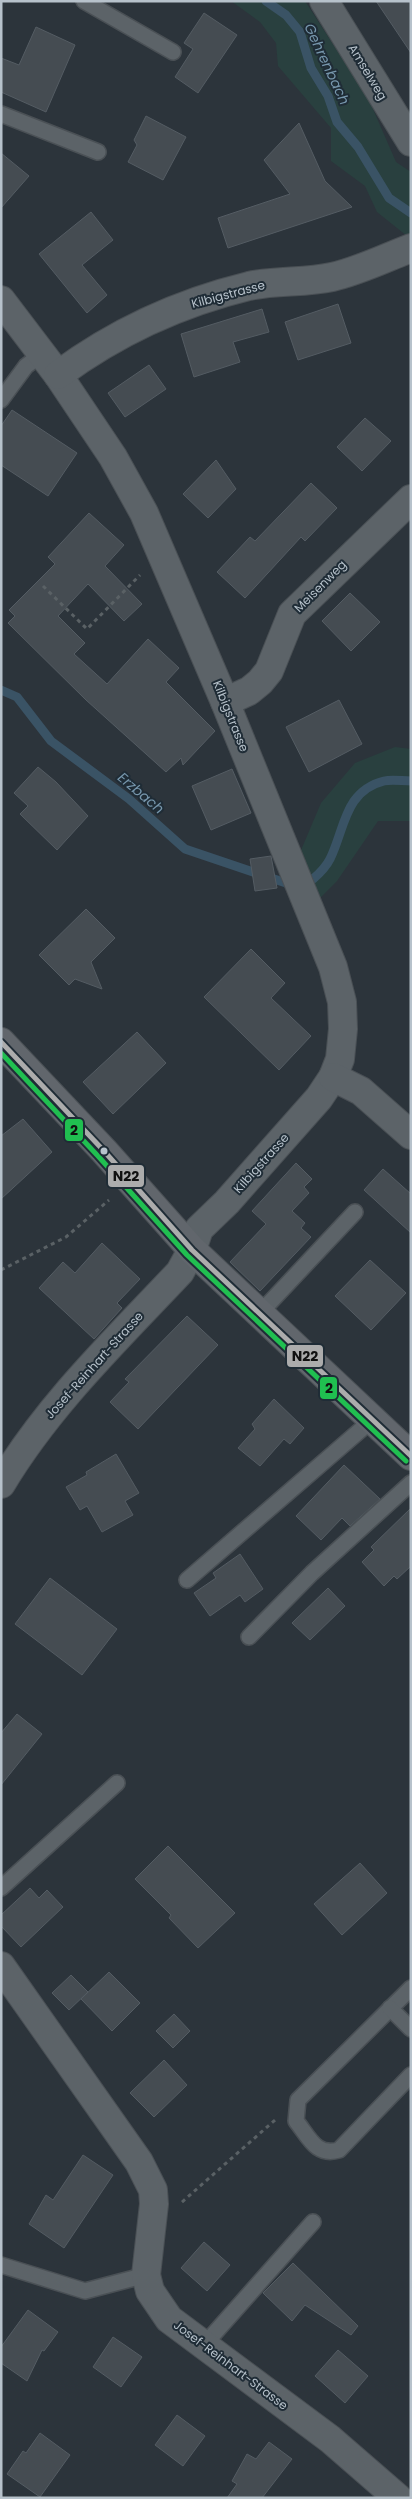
<svg xmlns="http://www.w3.org/2000/svg" width="412" height="2499" font-family="Poppins,sans-serif">
<style>
.green{fill:#29403f}
.lines{fill:none;stroke-linecap:round;stroke-linejoin:round}
.stream{stroke:#3a5365;stroke-width:9}
.building{fill:#454c52;stroke:#545c63}
.service-casing{stroke:#4a5055;stroke-width:18}
.minor-casing{stroke:#4a5055;stroke-width:30}
.secondary-casing{stroke:#4a5055;stroke-width:30}
.path{stroke:#5a6165;stroke-width:3;stroke-dasharray:4 4;stroke-linecap:butt}
.service{stroke:#5c6368;stroke-width:15}
.minor{stroke:#5c6368;stroke-width:28}
.secondary{stroke:#61666c;stroke-width:28}
.bus-1-casing{stroke:#1f2c36;stroke-width:9}
.bus-2-casing{stroke:#1f2c36;stroke-width:9}
.bus-1{stroke:#acacac;stroke-width:5}
.bus-2{stroke:#20bf50;stroke-width:5}
.bus-dot{fill:#b7c2cb;stroke:#1f2c36;stroke-width:2}
.labels{text-anchor:middle;dominant-baseline:central;stroke-width:4;stroke-linejoin:round;paint-order:stroke}
.street-label{font-size:12px;fill:#b7c2cb;stroke:#1f2c36}
.water-label{font-size:14px;font-style:italic;fill:#7797ad;stroke:#1f2c36}
.line-badge{stroke:#1f2c36;stroke-width:2}
.pale-badge-label{font-size:14px;text-anchor:middle;font-weight:bold;fill:#111}
</style>
<rect width="100%" height="100%" fill="#2c343b"/>
<!-- green -->
<g class="green">
<polygon points="231,1 305,1 369,100 396,162 411,172 411,235 407,236 377,212 365,186 331,161 331,128 278,66 276,43 260,22"/>
<polygon points="395,747 411,749 411,821 378,821 337,881 318,900 299,855 321,803 355,763"/>
</g>
<g class="lines">
<!-- stream -->
<g class="stream">
<polyline points="266,1 286,15 300,32 311,68 328,96 337,122 358,147 389,198 411,213"/>
<polyline points="1,690 17,697 51,741 129,799 185,849 286,883"/>
<path d="M313,879C320,873 326,867 330,859C345,829 344,791 384,781C392,779 402,781 411,781"/>
</g>
</g>
<!-- building -->
<g class="building">
<polygon points="376,1 411,1 411,53"/>
<polygon points="204,13 237,35 198,93 175,77 193,49 184,43"/>
<polygon points="36,27 75,45 46,112 1,92 1,58 19,65"/>
<polygon points="146,116 186,137 163,180 128,162 137,145 134,140"/>
<polygon points="299,123 325,181 352,207 228,248 218,218 290,194 264,160"/>
<polygon points="1,153 29,176 1,208"/>
<polygon points="91,212 113,240 82,265 107,295 87,313 39,254"/>
<polygon points="338,304 351,343 298,360 285,322"/>
<polygon points="262,309 269,332 233,342 240,362 194,377 181,334"/>
<polygon points="149,365 166,389 125,417 108,393"/>
<polygon points="12,410 77,453 48,496 1,465 1,426"/>
<polygon points="365,418 391,441 362,471 337,447"/>
<polygon points="216,460 236,489 208,518 183,494"/>
<polygon points="311,483 337,508 305,541 301,537 245,598 217,572 250,537 255,541"/>
<polygon points="89,513 124,545 105,566 142,604 124,621 88,584 58,616 85,643 74,654 107,684 148,639 179,668 166,682 215,731 183,765 181,758 166,772 86,700 8,623 15,616 9,610 55,564 48,557"/>
<polygon points="350,593 380,622 351,651 322,621"/>
<polygon points="339,700 362,744 309,772 286,727"/>
<polygon points="38,767 56,782 88,816 57,850 20,814 28,806 14,793"/>
<polygon points="232,769 251,813 211,830 192,786"/>
<polygon points="271,856 277,888 255,891 250,859"/>
<polygon points="86,909 115,938 91,962 102,989 75,979 69,985 39,955"/>
<polygon points="251,949 285,983 271,998 311,1036 279,1070 204,997"/>
<polygon points="137,1032 166,1063 113,1114 83,1082"/>
<polygon points="23,1119 52,1152 1,1199 1,1136"/>
<polygon points="296,1163 312,1179 304,1187 309,1193 292,1211 305,1223 301,1228 311,1237 260,1291 230,1262 266,1224 252,1211"/>
<polygon points="383,1169 411,1194 411,1233 364,1190"/>
<polygon points="102,1243 140,1279 117,1303 122,1308 94,1339 39,1288 63,1262 75,1273"/>
<polygon points="370,1260 406,1293 371,1330 335,1296"/>
<polygon points="187,1316 218,1345 138,1429 110,1402 129,1382 125,1379"/>
<polygon points="274,1399 304,1428 290,1444 284,1439 260,1466 238,1448 255,1429 252,1424"/>
<polygon points="116,1454 139,1493 125,1501 133,1515 102,1532 87,1506 80,1510 66,1487 87,1475 86,1472"/>
<polygon points="344,1465 380,1499 350,1526 342,1518 321,1540 296,1516"/>
<polygon points="411,1508 411,1566 397,1579 394,1576 384,1586 362,1562 374,1550 371,1547"/>
<polygon points="240,1554 263,1589 245,1602 240,1595 210,1616 194,1593 216,1578 213,1573"/>
<polygon points="50,1578 117,1629 82,1675 15,1624"/>
<polygon points="328,1588 345,1606 310,1640 292,1623"/>
<polygon points="17,1714 42,1734 1,1785 1,1733"/>
<polygon points="168,1846 235,1913 198,1948 169,1918 171,1915 135,1879"/>
<polygon points="360,1863 387,1893 342,1935 314,1904"/>
<polygon points="30,1888 39,1898 47,1890 63,1907 21,1947 1,1926 1,1915"/>
<polygon points="109,1972 140,2003 112,2031 81,1999"/>
<polygon points="71,1975 88,1992 69,2010 52,1993"/>
<polygon points="174,2014 190,2031 173,2048 156,2031"/>
<polygon points="164,2060 187,2085 154,2117 130,2093"/>
<polygon points="83,2155 113,2175 64,2248 29,2224 46,2195 53,2200"/>
<polygon points="204,2242 230,2265 207,2291 181,2268"/>
<polygon points="293,2263 358,2326 351,2335 305,2305 292,2321 263,2293"/>
<polygon points="28,2310 58,2332 44,2351 42,2350 27,2381 1,2363 1,2347"/>
<polygon points="113,2337 142,2357 121,2387 93,2367"/>
<polygon points="338,2350 368,2376 345,2403 315,2376"/>
<polygon points="177,2415 205,2436 183,2466 155,2445"/>
<polygon points="40,2433 70,2455 40,2497 7,2474 23,2451 26,2453"/>
<polygon points="269,2442 292,2459 262,2498 227,2498 237,2484 232,2481 247,2454 256,2459"/>
</g>
<g class="lines">
<!-- service casing -->
<g class="service-casing">
<g id="service">
<polyline points="84,1 173,52"/>
<polyline points="1,114 98,152"/>
<polyline points="1,400 26,366 42,354"/>
<polyline points="259,1314 355,1212"/>
<polyline points="187,1580 372,1420"/>
<polyline points="249,1637 312,1573 411,1483"/>
<polyline points="1,1888 117,1783"/>
<path d="M411,1988L298,2100L296,2121C309,2137 316,2157 339,2150L411,2075"/>
<polyline points="390,2008 411,2029"/>
<polyline points="1,2265 85,2291 146,2275"/>
<polyline points="204,2345 313,2222"/>
</g>
</g>
<!-- minor casing -->
<g class="minor-casing">
<g id="minor">
<polyline points="324,1 411,142"/>
<path d="M1,300L58,375L113,457L144,513L225,702L333,967L342,1002L343,1029L340,1059L333,1077L319,1098L227,1202L199,1229L192,1250L180,1272C116,1340 49,1404 1,1484"/>
<path d="M58,375C116,332 179,303 249,286C277,280 305,283 332,277C359,271 385,258 411,248"/>
<polyline points="225,702 249,691 260,682 269,671 292,614 411,499"/>
<polyline points="333,1077 361,1091 411,1135"/>
<polyline points="1,1966 139,2162 153,2190 154,2204 146,2275 150,2291 169,2319 330,2439 398,2498"/>
</g>
</g>
<!-- secondary casing -->
<g class="secondary-casing">
<polyline id="secondary" points="1,1042 104,1151 192,1250 411,1456"/>
</g>
<!-- path -->
<g class="path">
<polyline points="43,586 87,629 140,575"/>
<polyline points="1,1270 66,1237 109,1200"/>
<polyline points="182,2202 275,2120"/>
</g>
<!-- service -->
<use href="#service" class="service"/>
<!-- minor -->
<use href="#minor" class="minor"/>
<!-- secondary -->
<use href="#secondary" class="secondary"/>
<!-- bus-1 casing -->
<g class="bus-1-casing">
<polyline id="bus-1" points="1,1042 104,1151 192,1250 411,1456"/>
</g>
<!-- bus-2 casing -->
<g class="bus-2-casing">
<polyline id="bus-2" points="1,1053 98,1156 187,1255 406,1461"/>
</g>
<!-- bus-1 -->
<use href="#bus-1" class="bus-1"/>
<!-- bus-2 -->
<use href="#bus-2" class="bus-2"/>
</g>
<!-- markers -->
<circle class="bus-dot" cx="104" cy="1151" r="4.5"/>
<g class="labels">
<!-- street labels -->
<g class="street-label">
<text transform="translate(368 72) rotate(59)">Amselweg</text>
<text transform="translate(228 294) rotate(-15)">Kilbigstrasse</text>
<text transform="translate(320 586) rotate(-45)">Meisenweg</text>
<text transform="translate(231 716) rotate(68)">Kilbigstrasse</text>
<text transform="translate(261 1163) rotate(-48)">Kilbigstrasse</text>
<text transform="translate(94 1365) rotate(-48)">Josef-Reinhart-Strasse</text>
<text transform="translate(231 2365) rotate(37)">Josef-Reinhart-Strasse</text>
</g>
<!-- water labels -->
<g class="water-label">
<text transform="translate(327 64) rotate(65)">Gehrenbach</text>
<text transform="translate(141 793) rotate(40)">Erzbach</text>
</g>
</g>
<g class="line-badge">
<rect x="64" y="1118" width="20" height="24" rx="5" fill="#20bf50"/>
<rect x="107" y="1164" width="38" height="24" rx="5" fill="#acacac"/>
<rect x="286" y="1344" width="38" height="24" rx="5" fill="#acacac"/>
<rect x="319" y="1376" width="19" height="24" rx="5" fill="#20bf50"/>
</g>
<g class="pale-badge-label">
<text x="74" y="1135">2</text>
<text x="126" y="1181">N22</text>
<text x="305" y="1361">N22</text>
<text x="329" y="1393">2</text>
</g>
<!-- border -->
<rect width="412" height="2499" fill="none" stroke="#b7c2cb" stroke-width="5"/>
</svg>
